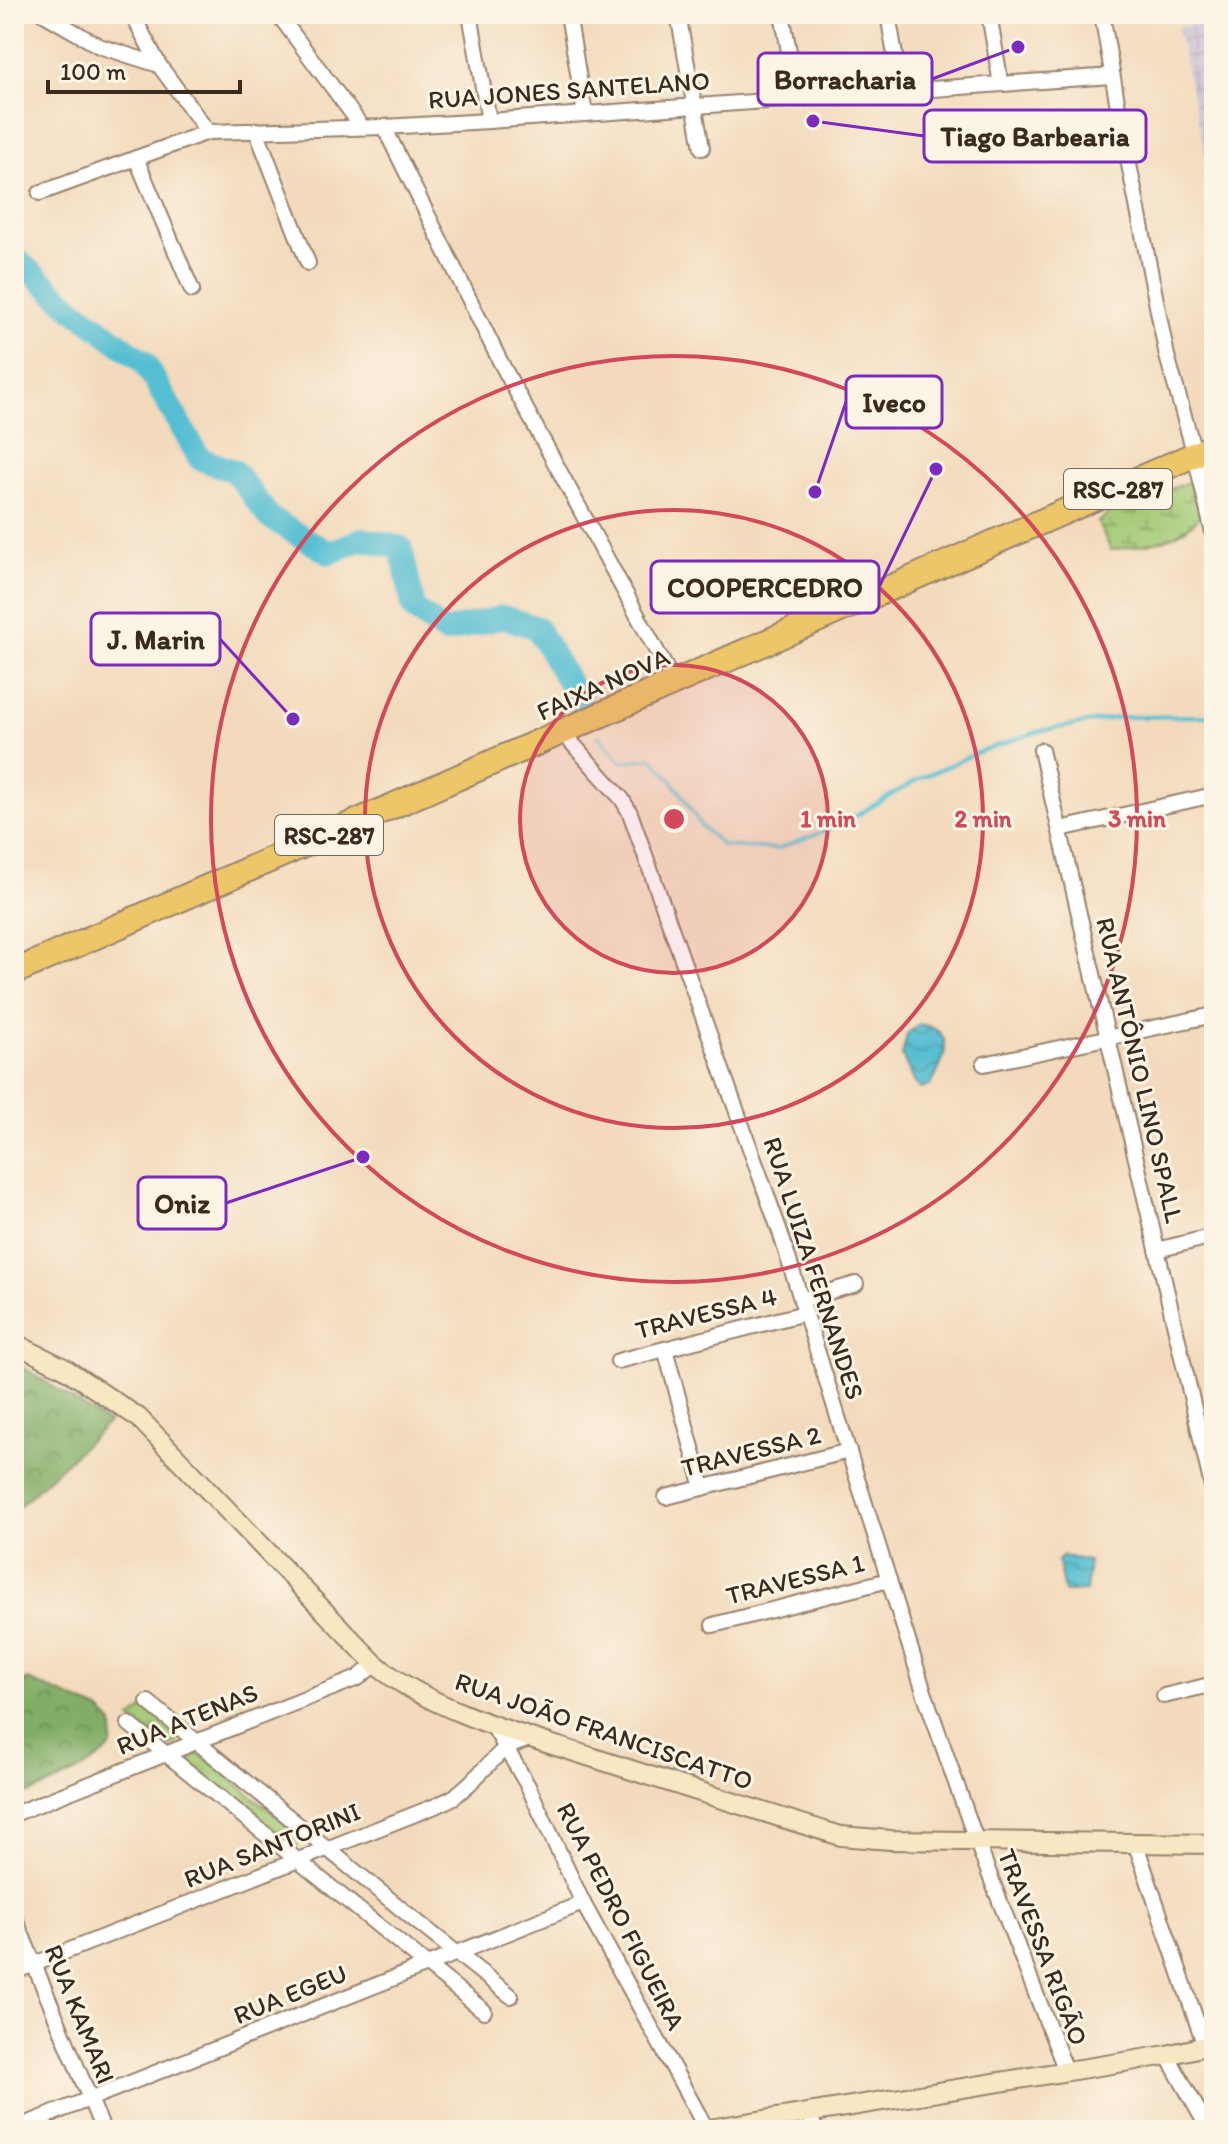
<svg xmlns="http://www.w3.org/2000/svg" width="1228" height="2144" font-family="Itim,sans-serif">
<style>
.industrial{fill:url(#industrial-grid)}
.grass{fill:url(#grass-tufts);stroke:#6e7a49;stroke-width:2}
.forest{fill:url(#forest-crowns);stroke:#5e6c42;stroke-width:2}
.wetland{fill:url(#wetland-marsh);stroke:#6e7a49;stroke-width:2}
.water{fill:url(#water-waves);stroke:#487478;stroke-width:2}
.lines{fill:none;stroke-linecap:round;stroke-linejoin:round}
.stream{stroke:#55bed2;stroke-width:4}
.river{stroke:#55bed2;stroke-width:24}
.street-casing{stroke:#97826d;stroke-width:18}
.secondary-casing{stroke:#97826d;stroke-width:22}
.highway-casing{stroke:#97826d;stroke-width:28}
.street{stroke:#fff;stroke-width:14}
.secondary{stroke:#f7e8c3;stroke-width:18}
.highway{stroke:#ecc669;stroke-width:24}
.ring{fill:none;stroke:#d1495b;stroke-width:4}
.labels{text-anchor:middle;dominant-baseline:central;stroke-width:6;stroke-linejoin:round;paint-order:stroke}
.shield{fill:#fcf5e5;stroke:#75675a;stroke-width:2}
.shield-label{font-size:24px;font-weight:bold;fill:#3b2a1e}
.street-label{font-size:26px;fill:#3b2a1e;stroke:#fcf5e5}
.centre{fill:#d1495b;stroke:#fcf5e5;stroke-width:4}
.ring-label{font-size:24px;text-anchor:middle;font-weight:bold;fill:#d1495b;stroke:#fcf5e5;stroke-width:6;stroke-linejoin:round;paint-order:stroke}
.leader{fill:none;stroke:#7b2cbf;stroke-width:3}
.callout-dot{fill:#7b2cbf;stroke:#fcf5e5;stroke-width:3}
.callout{fill:#fcf5e5;stroke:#7b2cbf;stroke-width:3}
.callout-label{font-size:28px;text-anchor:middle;font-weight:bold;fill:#3b2a1e}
</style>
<defs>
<pattern id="industrial-grid" width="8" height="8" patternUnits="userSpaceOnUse" patternTransform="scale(2)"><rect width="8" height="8" fill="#c9bfd7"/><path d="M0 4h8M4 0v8" fill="none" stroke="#aea4b8"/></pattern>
<pattern id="grass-tufts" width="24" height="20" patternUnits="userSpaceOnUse" patternTransform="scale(2)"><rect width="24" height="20" fill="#a2c974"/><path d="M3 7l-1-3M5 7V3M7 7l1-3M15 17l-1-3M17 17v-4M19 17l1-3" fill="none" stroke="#85a35f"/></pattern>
<pattern id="forest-crowns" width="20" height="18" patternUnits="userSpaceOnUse" patternTransform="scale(2)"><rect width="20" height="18" fill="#81ad66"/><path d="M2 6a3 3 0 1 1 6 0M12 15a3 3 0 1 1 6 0" fill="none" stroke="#6b8d53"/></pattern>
<pattern id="wetland-marsh" width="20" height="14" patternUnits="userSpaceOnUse" patternTransform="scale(2)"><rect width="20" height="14" fill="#a2c974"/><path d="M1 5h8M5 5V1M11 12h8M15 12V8" fill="none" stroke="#85a35f"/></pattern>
<pattern id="water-waves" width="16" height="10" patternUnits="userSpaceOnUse" patternTransform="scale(2)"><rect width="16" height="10" fill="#55bed2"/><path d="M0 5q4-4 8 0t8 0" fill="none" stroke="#489baa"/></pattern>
</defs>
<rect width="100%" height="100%" fill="#fcf5e5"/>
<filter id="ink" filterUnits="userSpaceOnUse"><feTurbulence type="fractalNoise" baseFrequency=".0125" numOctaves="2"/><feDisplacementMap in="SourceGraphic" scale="16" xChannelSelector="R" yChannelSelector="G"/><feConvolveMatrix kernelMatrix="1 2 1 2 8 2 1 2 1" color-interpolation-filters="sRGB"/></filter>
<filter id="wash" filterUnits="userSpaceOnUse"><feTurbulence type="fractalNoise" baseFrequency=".006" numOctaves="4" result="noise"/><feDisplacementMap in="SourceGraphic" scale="32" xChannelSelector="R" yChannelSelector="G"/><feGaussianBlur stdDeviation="1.8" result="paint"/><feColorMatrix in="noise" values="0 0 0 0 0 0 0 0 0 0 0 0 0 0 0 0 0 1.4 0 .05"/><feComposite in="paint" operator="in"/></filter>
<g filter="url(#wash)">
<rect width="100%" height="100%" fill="#f3dabc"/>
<!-- industrial -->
<polygon class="industrial" points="1214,24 1214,168 1209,170 1177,27"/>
<!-- grass -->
<g class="grass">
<polygon points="144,1708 178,1732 180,1739 173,1746 168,1746 131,1719"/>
<polygon points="195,1754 200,1754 298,1833 302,1841 296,1847 292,1848 190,1767 190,1760"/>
</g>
<!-- forest -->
<g class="forest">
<polygon points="14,1361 108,1423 14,1511"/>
<path d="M28,1680L100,1710L113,1724C113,1730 114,1738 112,1744C106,1763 34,1792 14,1799V1683Z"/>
</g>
<!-- wetland -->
<path class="wetland" d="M1189,482L1196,494L1200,516C1179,542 1143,545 1111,550L1098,522L1110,512Z"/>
<!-- water -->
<g class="water">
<path d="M919,1024C959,1031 944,1060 931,1085L921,1089L915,1083L902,1056L907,1034Z"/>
<polygon points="1063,1556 1089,1561 1086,1591 1064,1592 1058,1561"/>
</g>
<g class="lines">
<!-- stream -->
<polyline class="stream" points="599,736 622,762 653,758 679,790 701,826 723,846 778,849 840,825 919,779 979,752 1040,731 1121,717 1214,716"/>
<!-- river -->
<polyline class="river" points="14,257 72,308 144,362 200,459 234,471 270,518 329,553 362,539 401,548 414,609 444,632 503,617 537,628 581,704"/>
</g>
</g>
<g filter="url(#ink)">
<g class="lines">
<!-- street casing -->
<g class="street-casing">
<g id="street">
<polyline points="44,14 99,46 159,65"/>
<polyline points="132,14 159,65 208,132"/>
<polyline points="278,14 362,127"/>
<polyline points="470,14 489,121"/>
<polyline points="568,14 585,114"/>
<polyline points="678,14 702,148"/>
<polyline points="782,14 798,99"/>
<polyline points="888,14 901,91"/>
<polyline points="989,14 1001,84"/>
<polyline points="1102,14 1120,119 1167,356 1195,455 1214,538"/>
<polyline points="384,127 501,363 674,683"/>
<polyline points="256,130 308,263"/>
<polyline points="136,158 192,290"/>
<polyline points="40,193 208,132 384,127 489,121 1112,76"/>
<polyline points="563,733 622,799 630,813 780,1232 924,1692 976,1840 1066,2071"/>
<polyline points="1041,750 1214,1495"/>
<polyline points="1060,829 1214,795"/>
<polyline points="984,1064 1214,1015"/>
<polyline points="1157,1250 1214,1236"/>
<polyline points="801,1300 856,1284"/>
<polyline points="665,1349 703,1488"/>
<polyline points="618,1361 805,1313"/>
<polyline points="666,1497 849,1451"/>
<polyline points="713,1625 889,1580"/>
<polyline points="1164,1696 1214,1684"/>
<polyline points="148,1702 416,1921 511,1996"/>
<polyline points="129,1724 484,2011"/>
<polyline points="492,1724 528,1786 583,1903 707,2130"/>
<polyline points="14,1814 358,1678 375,1664"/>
<polyline points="1135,1842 1205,2046"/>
<polyline points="14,1916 103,2130"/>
<polyline points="14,1972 438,1805 454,1797 469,1784 505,1748 532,1738"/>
<polyline points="1167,2055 1209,2130"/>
<polyline points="808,2113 816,2130"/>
<polyline points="14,2129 583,1903"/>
</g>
</g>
<!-- secondary casing -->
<g class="secondary-casing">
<g id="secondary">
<path d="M14,1343L64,1368L139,1418L375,1664C433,1712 526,1736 597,1759C678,1785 759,1811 841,1836L890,1840L1214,1844"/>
<polyline points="703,2130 1167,2055 1214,2044"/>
</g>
</g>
<!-- highway casing -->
<g class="highway-casing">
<polyline id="highway" points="14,972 1214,446"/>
</g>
<!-- street -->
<use href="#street" class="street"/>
<!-- secondary -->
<use href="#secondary" class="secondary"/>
<!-- highway -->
<use href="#highway" class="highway"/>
</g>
</g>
<!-- distance rings -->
<circle cx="674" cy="819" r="154" fill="#d1495b" fill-opacity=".12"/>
<g class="ring">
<circle cx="674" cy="819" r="154"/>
<circle cx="674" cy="819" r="309"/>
<circle cx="674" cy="819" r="463"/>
</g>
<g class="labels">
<!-- shield labels -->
<g class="shield">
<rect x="1064" y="469" width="108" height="40" rx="6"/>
<rect x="275" y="815" width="108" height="40" rx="6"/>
</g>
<g class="shield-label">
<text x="1118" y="489">RSC-287</text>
<text x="329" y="835">RSC-287</text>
</g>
<!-- street labels -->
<g class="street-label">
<text transform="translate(569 90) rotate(-4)">RUA JONES SANTELANO</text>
<text transform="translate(603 684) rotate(-24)">FAIXA NOVA</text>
<text transform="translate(1140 1070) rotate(77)">RUA ANTÔNIO LINO SPALL</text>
<text transform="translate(814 1268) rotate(72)">RUA LUIZA FERNANDES</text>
<text transform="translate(706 1313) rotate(-14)">TRAVESSA 4</text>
<text transform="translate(751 1451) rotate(-14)">TRAVESSA 2</text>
<text transform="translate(795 1579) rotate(-14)">TRAVESSA 1</text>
<text transform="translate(187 1719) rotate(-22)">RUA ATENAS</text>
<text transform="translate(604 1731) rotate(19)">RUA JOÃO FRANCISCATTO</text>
<text transform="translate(272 1845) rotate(-22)">RUA SANTORINI</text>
<text transform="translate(621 1916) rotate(63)">RUA PEDRO FIGUEIRA</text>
<text transform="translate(1043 1947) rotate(69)">TRAVESSA RIGÃO</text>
<text transform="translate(290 1994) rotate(-22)">RUA EGEU</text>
<text transform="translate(80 2014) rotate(68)">RUA KAMARI</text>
</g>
</g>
<circle cx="674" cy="819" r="12" class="centre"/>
<g class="ring-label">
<text x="828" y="827">1 min</text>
<text x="983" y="827">2 min</text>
<text x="1137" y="827">3 min</text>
</g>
<!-- callouts -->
<path class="leader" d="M1018 47L932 79M813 121L924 136M815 492L846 402M936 469L879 587M293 719L220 639M363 1157L226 1203"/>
<g class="callout-dot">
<circle cx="1018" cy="47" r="8"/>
<circle cx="813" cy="121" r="8"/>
<circle cx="815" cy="492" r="8"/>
<circle cx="936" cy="469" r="8"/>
<circle cx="293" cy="719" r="8"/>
<circle cx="363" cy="1157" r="8"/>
</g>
<g class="callout">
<rect x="758" y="53" width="174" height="52" rx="8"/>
<rect x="924" y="110" width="222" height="52" rx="8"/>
<rect x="846" y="376" width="96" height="52" rx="8"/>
<rect x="651" y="561" width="228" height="52" rx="8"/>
<rect x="91" y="613" width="129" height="52" rx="8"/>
<rect x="138" y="1177" width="88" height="52" rx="8"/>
</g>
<g class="callout-label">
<text x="845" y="89">Borracharia</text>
<text x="1035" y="146">Tiago Barbearia</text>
<text x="894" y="412">Iveco</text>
<text x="765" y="597">COOPERCEDRO</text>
<text x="156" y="649">J. Marin</text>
<text x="182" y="1213">Oniz</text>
</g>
<!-- margin -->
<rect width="1228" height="2144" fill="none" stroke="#fcf5e5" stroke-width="48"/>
<!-- scale -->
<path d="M48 80v12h192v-12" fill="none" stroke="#3b2a1e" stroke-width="4"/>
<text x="60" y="80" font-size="24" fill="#3b2a1e" stroke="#fcf5e5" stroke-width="6" paint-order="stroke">100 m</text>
</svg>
